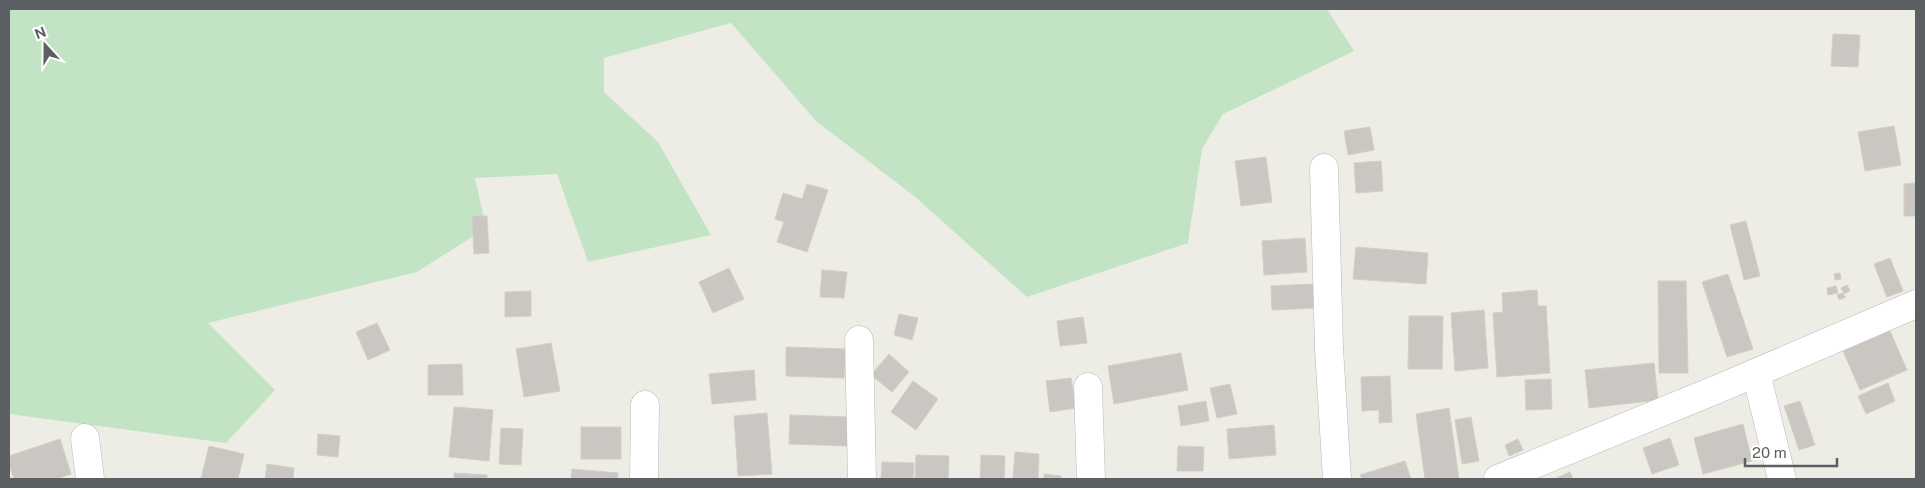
<svg xmlns="http://www.w3.org/2000/svg" width="1925" height="488" font-family="'Public Sans',sans-serif">
<style>
.green{fill:#c2e4c4}
.building{fill:#cac6c2;stroke:#d3cfc3}
.lines{fill:none;stroke-linecap:round;stroke-linejoin:round}
.minor-casing{stroke:#b7b9be;stroke-width:29}
.minor{stroke:#fff;stroke-width:28}
</style>
<rect width="100%" height="100%" fill="#eeede5"/>
<!-- green -->
<polygon class="green" points="9,9 1327,9 1354,51 1223,114 1202,149 1188,243 1027,297 914,196 816,121 731,23 604,58 604,92 658,142 711,235 588,262 557,174 475,178 486,228 417,272 208,323 275,390 226,443 9,414"/>
<!-- building -->
<g class="building">
<polygon points="1833,34 1860,35 1858,67 1831,66"/>
<polygon points="1894,126 1901,165 1865,171 1858,132"/>
<polygon points="1370,127 1374,150 1348,155 1344,131"/>
<polygon points="1266,157 1272,202 1241,206 1235,161"/>
<polygon points="1381,161 1383,191 1356,193 1354,163"/>
<polygon points="1916,183 1916,216 1904,216 1904,184"/>
<polygon points="807,184 828,190 807,252 777,242 784,222 775,219 783,193 802,199"/>
<polygon points="472,216 487,216 489,253 474,254"/>
<polygon points="1746,221 1760,276 1744,280 1730,225"/>
<polygon points="1305,238 1307,272 1264,275 1262,241"/>
<polygon points="1356,247 1428,253 1426,284 1353,279"/>
<polygon points="1890,258 1903,291 1887,297 1874,264"/>
<polygon points="729,268 744,299 713,313 699,282"/>
<polygon points="822,270 847,272 844,298 820,297"/>
<polygon points="1840,273 1841,279 1835,280 1834,274"/>
<polygon points="1728,274 1753,349 1727,357 1702,282"/>
<polygon points="1658,281 1686,281 1688,373 1659,373"/>
<polygon points="1314,284 1316,308 1272,310 1271,286"/>
<polygon points="1847,285 1850,291 1844,294 1841,288"/>
<polygon points="1836,286 1838,293 1828,295 1827,288"/>
<polygon points="1537,290 1538,306 1546,306 1550,373 1497,377 1493,313 1503,312 1502,293"/>
<polygon points="531,291 531,316 505,317 505,292"/>
<polygon points="1842,293 1846,297 1839,300 1837,295"/>
<polygon points="1484,310 1488,368 1455,371 1451,313"/>
<polygon points="899,314 918,318 912,340 894,335"/>
<polygon points="1409,316 1443,316 1442,369 1408,369"/>
<polygon points="1083,317 1087,343 1060,346 1057,321"/>
<polygon points="377,323 390,350 368,360 356,332"/>
<polygon points="1890,331 1907,370 1860,390 1843,351"/>
<polygon points="551,343 560,391 524,397 516,349"/>
<polygon points="786,347 846,349 844,378 786,376"/>
<polygon points="1181,353 1188,390 1114,404 1108,366"/>
<polygon points="889,354 909,372 892,392 871,375"/>
<polygon points="1654,363 1658,400 1589,408 1585,370"/>
<polygon points="462,364 463,395 428,395 428,365"/>
<polygon points="754,370 756,400 712,404 709,374"/>
<polygon points="1390,376 1392,422 1379,423 1379,410 1362,411 1361,377"/>
<polygon points="1071,378 1076,408 1050,412 1046,381"/>
<polygon points="1551,379 1552,409 1526,410 1525,380"/>
<polygon points="913,381 938,399 916,430 891,412"/>
<polygon points="1888,383 1895,401 1866,414 1858,396"/>
<polygon points="1230,384 1237,414 1217,418 1210,388"/>
<polygon points="1206,401 1209,421 1181,426 1178,406"/>
<polygon points="1800,401 1815,445 1799,450 1784,406"/>
<polygon points="454,407 493,410 489,461 449,457"/>
<polygon points="1449,408 1459,479 1425,479 1416,414"/>
<polygon points="767,413 772,474 738,476 734,416"/>
<polygon points="790,415 849,417 848,446 789,444"/>
<polygon points="1471,417 1479,461 1462,464 1455,420"/>
<polygon points="1743,424 1752,461 1703,474 1694,438"/>
<polygon points="1274,425 1276,455 1229,459 1227,429"/>
<rect x="581" y="427" width="40" height="32"/>
<polygon points="501,428 523,429 521,465 499,464"/>
<polygon points="318,434 340,436 338,457 317,455"/>
<polygon points="1670,438 1679,465 1652,474 1643,448"/>
<polygon points="60,439 71,474 56,479 14,479 9,465 9,456"/>
<polygon points="1518,439 1523,450 1509,456 1505,445"/>
<polygon points="209,446 244,454 238,479 201,479"/>
<polygon points="1178,446 1204,447 1203,471 1177,471"/>
<polygon points="1015,452 1039,454 1038,479 1013,479"/>
<polygon points="916,455 949,456 948,479 915,479"/>
<polygon points="981,455 1005,456 1004,479 980,479"/>
<polygon points="1405,461 1411,479 1362,479 1360,475"/>
<polygon points="882,462 914,463 913,479 881,479"/>
<polygon points="267,464 294,468 293,479 265,479"/>
<polygon points="572,469 618,473 617,479 571,479"/>
<polygon points="1570,472 1573,479 1554,479"/>
<polygon points="454,473 487,475 487,479 454,479"/>
<polygon points="1044,474 1061,476 1061,479 1044,479"/>
</g>
<g class="lines">
<!-- minor casing -->
<g class="minor-casing">
<g id="minor">
<polyline points="1324,168 1329,348 1337,479"/>
<polyline points="859,340 862,479"/>
<polyline points="1756,373 1782,479"/>
<polyline points="1088,387 1091,479"/>
<polyline points="85,438 90,479"/>
<polyline points="644,479 645,405"/>
<polyline points="1498,479 1725,386 1916,304"/>
</g>
</g>
<!-- minor -->
<use href="#minor" class="minor"/>
</g>
<!-- border -->
<rect width="1925" height="488" fill="none" stroke="#5c5f64" stroke-width="20"/>
<!-- north arrow -->
<g transform="translate(45 45) rotate(339)" stroke="#ffffff" stroke-width="4" paint-order="stroke">
<path d="M0-4L9 19L0 12L-9 19Z" fill="#5c5f64"/>
<text y="-8" font-size="14" font-weight="bold" text-anchor="middle" fill="#5c5f64">N</text>
</g>
<!-- scale -->
<path d="M1745 458v8h92v-8" fill="none" stroke="#5c5f64" stroke-width="2.5"/>
<text x="1752" y="458" font-size="15" fill="#5c5f64" stroke="#ffffff" stroke-width="4" paint-order="stroke">20 m</text>
</svg>
